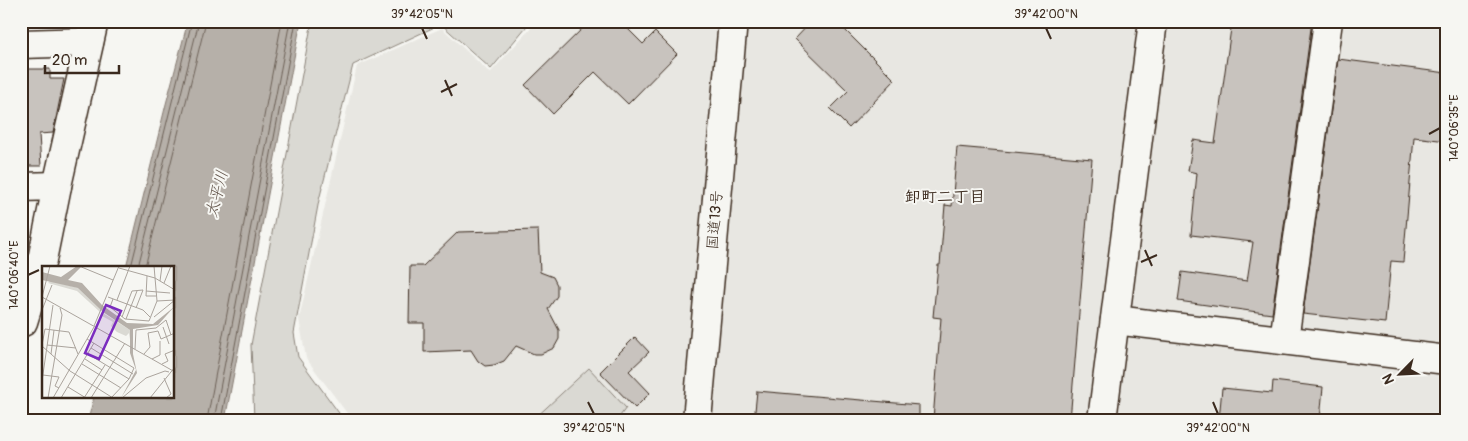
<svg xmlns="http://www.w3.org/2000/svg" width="1468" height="441" font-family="Pangolin,'Klee One',sans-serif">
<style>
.built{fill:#e8e7e2}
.green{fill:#dad9d3;stroke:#8a8278}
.water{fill:#b6b0a9;stroke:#857a71}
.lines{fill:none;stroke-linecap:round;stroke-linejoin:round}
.shore{stroke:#6c6056;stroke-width:1}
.building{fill:#c8c3be;stroke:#3b2a1e}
.minor-casing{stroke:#3b2a1e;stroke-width:31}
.highway-casing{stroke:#3b2a1e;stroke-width:31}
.minor{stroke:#f6f6f2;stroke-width:28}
.highway{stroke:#f6f6f2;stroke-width:28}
.ticks{fill:none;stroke:#3b2a1e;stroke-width:2}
.labels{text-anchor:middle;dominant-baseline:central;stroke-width:4;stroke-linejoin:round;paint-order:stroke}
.street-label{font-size:15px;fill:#3b2a1e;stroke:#f6f6f2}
.water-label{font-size:16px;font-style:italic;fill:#605248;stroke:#f6f6f2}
.neighbourhood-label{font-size:16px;font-weight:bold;fill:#3b2a1e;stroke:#f6f6f2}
.inset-road{fill:none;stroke:#aba49d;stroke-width:1}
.view{fill:#7b2cbf;fill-opacity:0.15;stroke:#7b2cbf;stroke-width:2.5}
.inset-edge{fill:none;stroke:#3b2a1e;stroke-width:2.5}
.neatline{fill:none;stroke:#3b2a1e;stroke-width:2}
.ticks-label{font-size:12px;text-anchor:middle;fill:#3b2a1e}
</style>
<rect width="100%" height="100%" fill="#f6f6f2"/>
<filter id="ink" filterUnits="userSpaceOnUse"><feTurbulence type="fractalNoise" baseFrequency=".02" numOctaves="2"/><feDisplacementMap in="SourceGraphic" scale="10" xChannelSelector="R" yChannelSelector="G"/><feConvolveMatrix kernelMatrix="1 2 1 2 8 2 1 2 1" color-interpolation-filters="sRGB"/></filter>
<g filter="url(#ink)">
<!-- built -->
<polygon class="built" points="537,21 1447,21 1447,420 352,420 306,358 299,319 357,66 442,28 490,73"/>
<!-- green -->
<g class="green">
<polygon points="312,21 531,21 491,69 441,24 353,65 319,200 294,333 298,357 344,420 254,420 251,345"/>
<polygon points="589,368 626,408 617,420 533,420"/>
</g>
<!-- water -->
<polygon class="water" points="188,21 301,21 225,420 88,420 94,397 174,397 174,267 126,267 166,104"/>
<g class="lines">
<!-- shore -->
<g class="shore">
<polyline points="131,267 192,21"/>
<polyline points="138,267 199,21"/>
<polyline points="145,267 206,21"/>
<polyline points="207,420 282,21"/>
<polyline points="214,420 290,21"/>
<polyline points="221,420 296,21"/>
</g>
</g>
<!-- building -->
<g class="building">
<polygon points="590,21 620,21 643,44 655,32 677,54 628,104 595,72 553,114 525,85"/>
<polygon points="812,21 836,21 895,80 849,128 830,109 848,91 795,39"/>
<polygon points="1232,21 1312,21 1272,314 1178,301 1182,272 1247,281 1253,242 1191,235 1197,173 1188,171 1193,140 1215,143"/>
<polygon points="1338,59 1447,73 1447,141 1414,137 1403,262 1391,261 1385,323 1303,314"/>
<polygon points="21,69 50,69 50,79 64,79 53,133 39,134 41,166 21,166"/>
<polygon points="957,147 1092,159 1070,420 933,420 941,318 933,317 938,265 940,265 945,205 952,206"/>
<polygon points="538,230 540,272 553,277 557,285 557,296 548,309 559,330 559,339 554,348 541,354 534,354 516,346 504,361 494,365 485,366 478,361 471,350 424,352 424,323 409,323 410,266 423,266 458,232"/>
<polygon points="635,337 649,352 629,371 650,393 635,408 600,372"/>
<polygon points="1273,381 1323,387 1320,420 1219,420 1222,388 1272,393"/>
<polygon points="757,391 919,405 919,420 764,420 755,411"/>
</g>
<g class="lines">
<!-- minor casing -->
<g class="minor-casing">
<g id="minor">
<polyline points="21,44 89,42"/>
<polyline points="21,187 57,186"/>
<polyline points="1115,320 1447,360"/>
<polyline points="21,322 23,322 42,260 57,186 94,21"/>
<polyline points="1284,340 1328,21"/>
<polyline points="1102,420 1153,21"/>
</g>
</g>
<!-- highway casing -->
<g class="highway-casing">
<polyline id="highway" points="697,420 733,21"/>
</g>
<!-- minor -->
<use href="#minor" class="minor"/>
<!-- highway -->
<use href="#highway" class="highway"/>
</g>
</g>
<!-- ticks -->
<path class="ticks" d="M422,28L427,39M1046,28L1051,39M445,80L452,96M441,92L457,84M1429,134L1440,128M1145,250L1152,266M1141,262L1157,255M28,275L39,270M588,402L594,414M1213,402L1218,414"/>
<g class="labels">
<!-- street labels -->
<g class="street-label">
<text transform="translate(715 220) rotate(-85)">国道13号</text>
</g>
<!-- water labels -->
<g class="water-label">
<text transform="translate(217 194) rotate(-76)">太平川</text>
</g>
<!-- neighbourhood labels -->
<g class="neighbourhood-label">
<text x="945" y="197">卸町二丁目</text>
</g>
</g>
<!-- overview -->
<g transform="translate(42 266)">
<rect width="132" height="132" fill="#f6f6f2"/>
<path d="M8,15L37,22L59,44L58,46L35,25L6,17ZM61,47L88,64L91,76L89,80L87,67L84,70L75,66L69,60L71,56L60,50Z" fill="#dad9d3"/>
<path d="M35,0H40L26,14L40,17L60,39L85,57L111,58L132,41L116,59L91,63V88L95,107L79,132L94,104L88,87V64L61,46L36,22L0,14V6L19,11Z" fill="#b6b0a9"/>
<path class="inset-road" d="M37,0L71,14M77,2L113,12L133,24M105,10L104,30H114M118,15L120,0M122,17L129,0M104,25L128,27M0,31L8,0M0,31L133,106M66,31L101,44L108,51M71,33L68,41L83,53L107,55L115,35L112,0M75,34L88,0M115,35L133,34M0,44L10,19M80,51L90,25L101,24L94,42M112,51L133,34M84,53L95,25M52,60L77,0M121,61L127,78M45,73L92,102L87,113L69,132M0,79L3,63L27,66L36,88M5,79L34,82M0,80L28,105L71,132M49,82L91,108M93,83L94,64L114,62L124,54L129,69M9,88L12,64M46,88L87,113M102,88L108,81L106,67L116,65L119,73L133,67M43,93L60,104M110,93L118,89V75M40,98L79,122M120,98L126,95L123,88L133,84M1,109L17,111L13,120L17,122M122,112L129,128L124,132M0,115L11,39M26,121L44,132M6,132L20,49L18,42M11,132L52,61M19,132L52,77M42,132L63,99M49,132L83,77M80,132L104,112L123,105L127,106M108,132L133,101"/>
<path class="view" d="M64,39L79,45L57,93L43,87Z"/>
<rect width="132" height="132" class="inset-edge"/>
</g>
<!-- margin -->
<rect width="1468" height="441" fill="none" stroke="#f6f6f2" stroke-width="55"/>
<!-- north arrow -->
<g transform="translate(1400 374) rotate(246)" stroke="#f6f6f2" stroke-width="4" paint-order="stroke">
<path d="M0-4L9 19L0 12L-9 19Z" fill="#3b2a1e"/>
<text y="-8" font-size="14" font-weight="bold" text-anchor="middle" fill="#3b2a1e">N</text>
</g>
<!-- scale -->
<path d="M45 65v8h74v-8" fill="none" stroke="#3b2a1e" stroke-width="2.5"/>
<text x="52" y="65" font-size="15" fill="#3b2a1e" stroke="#f6f6f2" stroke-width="4" paint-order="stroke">20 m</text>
<rect x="28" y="28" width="1412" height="386" class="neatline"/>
<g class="ticks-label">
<text x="422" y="18">39°42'05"N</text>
<text x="1046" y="18">39°42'00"N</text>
<text transform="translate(1454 128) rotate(-90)" y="4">140°06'35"E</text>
<text transform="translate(14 275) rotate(-90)" y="4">140°06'40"E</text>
<text x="594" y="432">39°42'05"N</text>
<text x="1218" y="432">39°42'00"N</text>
</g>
</svg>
